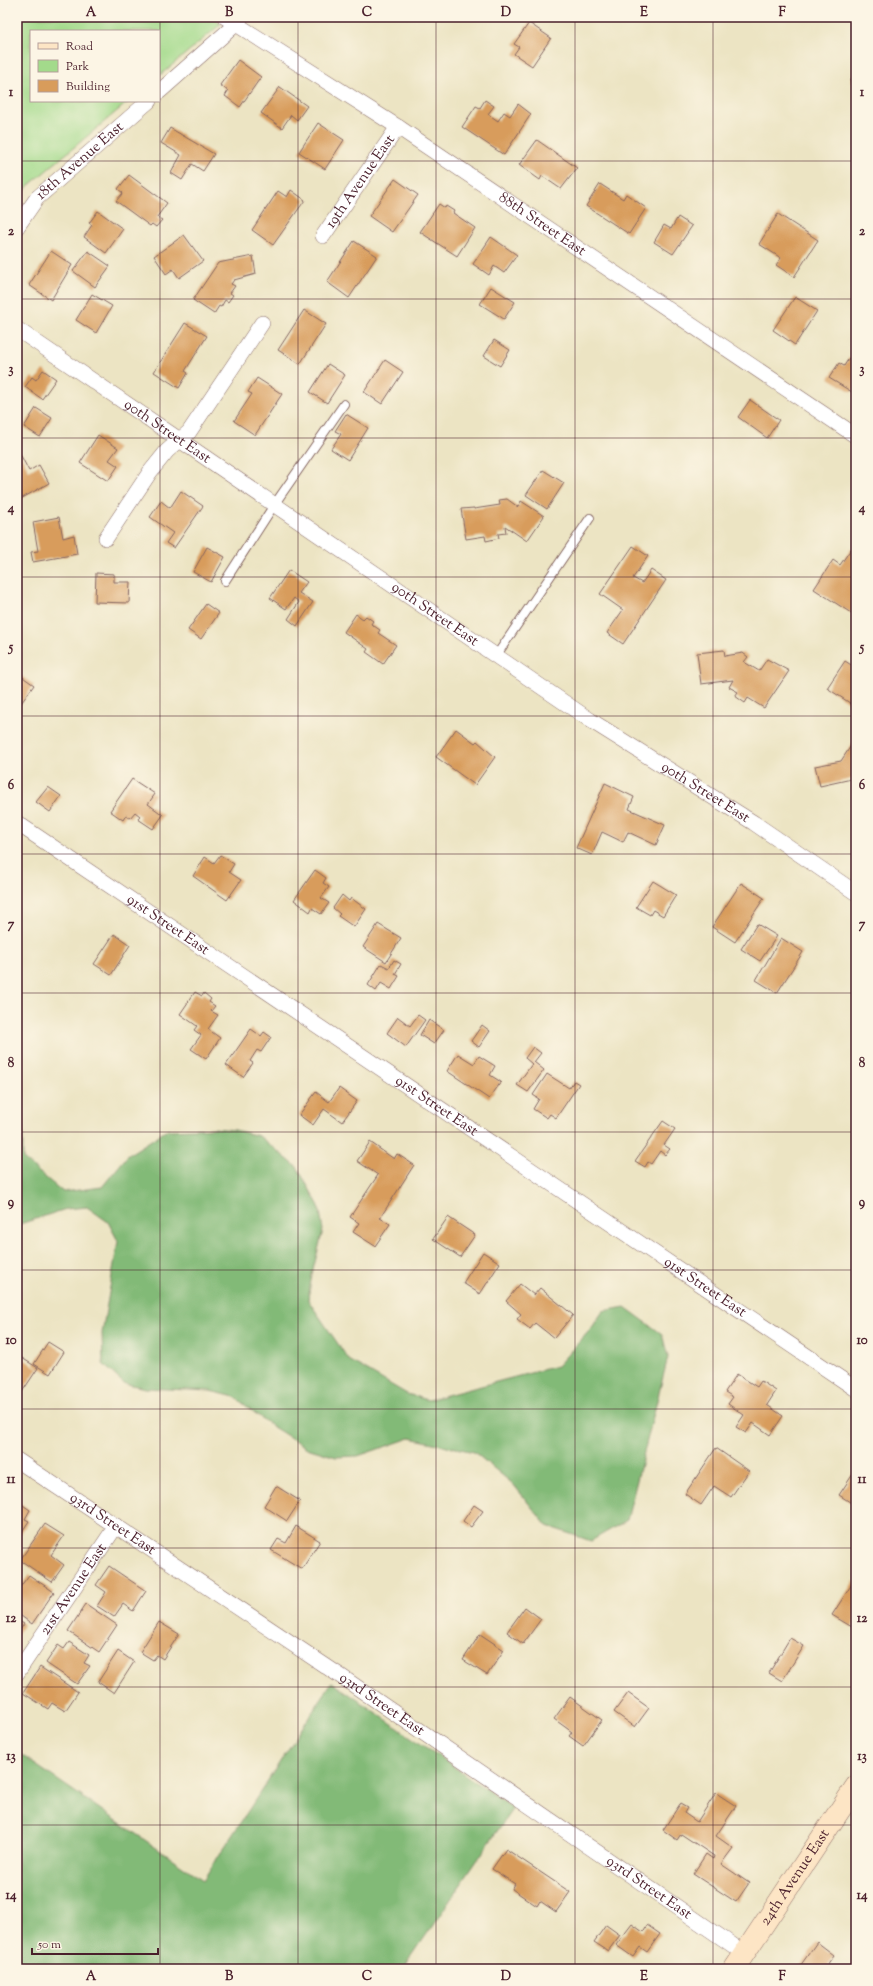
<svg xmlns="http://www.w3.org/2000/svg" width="873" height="1986" font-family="'Sorts Mill Goudy',serif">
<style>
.green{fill:#a3da8b;stroke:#767c5b}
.forest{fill:#82ba77;stroke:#666c51}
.building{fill:#d89c5b}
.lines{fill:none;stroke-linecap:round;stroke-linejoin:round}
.lane-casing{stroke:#836460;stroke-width:10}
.street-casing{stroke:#836460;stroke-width:16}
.secondary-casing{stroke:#836460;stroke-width:22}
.lane{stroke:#fff;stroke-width:8}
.street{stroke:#fff;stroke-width:15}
.secondary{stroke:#fde5c5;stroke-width:21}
.grid{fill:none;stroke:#4a1f2b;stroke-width:1;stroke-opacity:0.55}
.labels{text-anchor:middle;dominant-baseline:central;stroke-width:3.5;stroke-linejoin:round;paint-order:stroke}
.street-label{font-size:15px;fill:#4a1f2b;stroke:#fcf5e5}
.neatline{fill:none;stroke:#4a1f2b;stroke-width:1.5}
.grid-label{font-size:13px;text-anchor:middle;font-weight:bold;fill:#4a1f2b}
</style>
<rect width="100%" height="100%" fill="#fcf5e5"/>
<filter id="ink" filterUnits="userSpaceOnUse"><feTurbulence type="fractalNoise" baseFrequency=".025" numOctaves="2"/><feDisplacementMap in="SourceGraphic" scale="8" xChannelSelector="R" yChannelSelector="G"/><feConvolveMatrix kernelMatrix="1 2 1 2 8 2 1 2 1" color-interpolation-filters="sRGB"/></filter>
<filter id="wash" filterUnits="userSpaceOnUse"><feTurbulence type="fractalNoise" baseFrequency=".012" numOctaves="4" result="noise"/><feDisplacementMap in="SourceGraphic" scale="16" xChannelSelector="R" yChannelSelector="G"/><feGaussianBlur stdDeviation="0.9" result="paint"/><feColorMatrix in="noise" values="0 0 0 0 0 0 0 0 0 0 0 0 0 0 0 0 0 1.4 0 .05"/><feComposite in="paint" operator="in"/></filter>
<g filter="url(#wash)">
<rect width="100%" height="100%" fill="#ece4c3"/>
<!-- green -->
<polygon class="green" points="17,17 210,17 221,24 159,76 159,31 31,31 31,101 129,101 28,186 17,202"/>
<!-- forest -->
<g class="forest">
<polygon points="17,1074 22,1088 23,1159 63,1192 102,1187 128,1155 167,1130 214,1128 235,1130 259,1136 297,1167 319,1206 323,1230 312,1274 308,1300 349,1360 407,1394 428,1400 557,1366 591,1329 603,1311 625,1307 662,1334 668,1357 627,1520 591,1541 547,1526 513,1484 474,1452 410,1438 358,1456 336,1457 307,1448 270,1425 235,1397 210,1391 145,1388 123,1383 103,1364 102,1333 118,1241 108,1222 87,1207 66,1209 17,1225"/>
<polygon points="332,1682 513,1808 403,1969 17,1969 17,1752 203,1880"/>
</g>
<g id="blocks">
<!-- building -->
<g class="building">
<polygon points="529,23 551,38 532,66 514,54 519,47 514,44"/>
<polygon points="238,60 261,77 240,107 225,96 228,91 220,85"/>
<polygon points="856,71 856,85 850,81"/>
<polygon points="280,87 307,106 297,120 291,115 282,128 261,113"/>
<polygon points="485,100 494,106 488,114 498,121 504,112 510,116 518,104 531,114 504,155 462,127 476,106 480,108"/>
<polygon points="318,123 344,140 325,169 299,152"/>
<polygon points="170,128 214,154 203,171 192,164 182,180 171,173 181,155 161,143"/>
<polygon points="537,140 577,168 561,189 542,176 540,180 519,165"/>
<polygon points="129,175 167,203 157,217 162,220 156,227 152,224 150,226 116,201 123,193 118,189"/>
<polygon points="395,179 418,195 392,232 369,216"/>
<polygon points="600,184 623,199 626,194 646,208 629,234 586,206"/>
<polygon points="291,190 305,200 273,245 252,230 278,191 287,197"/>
<polygon points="439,204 445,208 446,206 454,211 453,213 475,228 457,256 420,232"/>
<polygon points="98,211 123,229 106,253 84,237 92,225 89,223"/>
<polygon points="778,214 818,240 794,277 776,265 781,258 759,244"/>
<polygon points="678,217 692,226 673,254 654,242 664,225 671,229"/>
<polygon points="184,235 203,261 179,278 173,269 166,274 154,256"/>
<polygon points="491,237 517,255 504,273 494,266 489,275 473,264"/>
<polygon points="354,241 377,256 349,298 327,282"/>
<polygon points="51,251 72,265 51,300 29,285"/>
<polygon points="88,251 110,266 95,287 73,271"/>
<polygon points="253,256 256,274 234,280 231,284 235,286 230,293 233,295 228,302 225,300 221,307 219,306 214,314 193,300 218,263"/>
<polygon points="491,287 515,302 504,319 480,304"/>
<polygon points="92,294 112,306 96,333 76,320"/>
<polygon points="795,297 817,311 795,345 773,330"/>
<polygon points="304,310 326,324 300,364 278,350"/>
<polygon points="185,323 207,336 185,371 188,373 179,388 154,372"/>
<polygon points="494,340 510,350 500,366 484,356"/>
<polygon points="849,358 856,362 856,386 852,392 829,378 839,363 844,366"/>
<polygon points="385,360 403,372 382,404 364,392"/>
<polygon points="328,364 345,375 327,403 310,392"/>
<polygon points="43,370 56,379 42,399 25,387 32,377 36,380"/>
<polygon points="257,378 282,394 255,435 234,421 252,394 248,392"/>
<polygon points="750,400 779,420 767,438 738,417"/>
<polygon points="36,408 52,418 40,437 24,427"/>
<polygon points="346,414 368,428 348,460 331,449 341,434 335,431"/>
<polygon points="98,435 118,448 109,460 118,466 108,481 80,463"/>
<polygon points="19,452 29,471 39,465 49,483 17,501 17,453"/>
<polygon points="543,470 564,483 547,509 526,495"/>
<polygon points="181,491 203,506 174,548 166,543 173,533 150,517 161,501 170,508"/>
<polygon points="507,499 518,507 521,501 544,516 527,541 505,526 506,533 498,534 499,538 486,541 485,536 466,539 461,509 474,508 474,509 500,505 499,500"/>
<polygon points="59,517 63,538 74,535 77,554 33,562 31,552 38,551 33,522"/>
<polygon points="633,546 648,556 633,578 642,583 651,570 666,580 623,644 607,633 623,610 600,594"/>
<polygon points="207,547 225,557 211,582 193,572"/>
<polygon points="851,549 856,553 856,606 851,613 814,589 833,560 840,565"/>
<polygon points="289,570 307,582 299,593 313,602 297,626 288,619 299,602 294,598 286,609 270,598"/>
<polygon points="96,573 114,574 114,582 130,582 129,603 95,602"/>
<polygon points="206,604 219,613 201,639 188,630"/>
<polygon points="356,614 363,619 366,616 373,621 371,624 380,630 378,633 396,645 383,664 366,652 368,649 344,632"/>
<polygon points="724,650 725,656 743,653 748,657 744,662 759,671 767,659 789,671 764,708 748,698 745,703 735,696 738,692 729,687 733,680 701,684 697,653"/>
<polygon points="845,661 856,668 856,707 827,688"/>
<polygon points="17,673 34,685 17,709"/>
<polygon points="456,729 475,743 477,741 495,757 475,785 436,757"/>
<polygon points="856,738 856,778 820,786 815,766 841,761"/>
<polygon points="132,779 155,794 148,804 163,815 153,829 138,819 140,816 135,812 130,818 126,815 123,820 110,811"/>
<polygon points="605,783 634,797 629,809 665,825 656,845 628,832 623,842 602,832 592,855 576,848"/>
<polygon points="48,787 61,796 50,812 36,802"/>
<polygon points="220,855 234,864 229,872 241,880 227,900 193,876 205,857 214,863"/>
<polygon points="315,870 326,878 323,883 329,887 321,898 329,903 321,914 312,908 310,912 294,900"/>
<polygon points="653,881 676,895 663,916 653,910 650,915 636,907"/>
<polygon points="741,883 764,898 735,942 712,927"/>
<polygon points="342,895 349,901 351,898 366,909 354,927 338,916 340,914 333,908"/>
<polygon points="378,924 401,938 386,962 363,947"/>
<polygon points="757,924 777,936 760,961 741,949"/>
<polygon points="114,934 130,945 111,975 94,964"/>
<polygon points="781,938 803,952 777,993 756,980"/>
<polygon points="394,960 401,964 395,974 399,976 391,989 381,983 376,991 368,985 381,964 389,968"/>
<polygon points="195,992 202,996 204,993 211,999 209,1002 215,1006 211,1011 218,1015 208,1029 220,1038 206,1059 191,1049 201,1035 194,1030 197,1026 180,1014"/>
<polygon points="418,1015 425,1020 406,1047 387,1033 398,1017 410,1026"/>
<polygon points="429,1020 444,1030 434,1044 420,1035"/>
<polygon points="482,1025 490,1031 479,1047 471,1041"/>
<polygon points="251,1029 261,1036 264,1032 271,1037 261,1052 257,1050 250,1061 253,1063 243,1077 226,1065"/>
<polygon points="533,1047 541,1053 534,1062 544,1070 528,1092 517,1085 532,1064 525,1058"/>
<polygon points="458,1054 474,1064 479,1056 495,1066 490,1075 501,1082 489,1099 447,1071"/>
<polygon points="547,1074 569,1088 574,1081 579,1084 556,1118 550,1114 547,1118 533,1109 539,1099 533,1095"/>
<polygon points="339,1088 357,1101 342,1122 324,1109 313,1125 299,1115 316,1092 329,1102"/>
<polygon points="663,1121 675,1129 664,1145 670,1149 665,1155 660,1151 651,1164 648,1162 645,1167 635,1161"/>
<polygon points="370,1142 394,1159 397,1154 414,1165 380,1218 390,1224 375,1246 353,1232 359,1223 350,1217 378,1175 357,1161"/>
<polygon points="448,1217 475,1235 460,1257 433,1239"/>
<polygon points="483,1252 500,1263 480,1294 463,1283"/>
<polygon points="520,1284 534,1295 540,1288 573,1315 554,1338 535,1323 530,1329 517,1319 521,1314 506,1301"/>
<polygon points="48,1342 64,1352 50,1374 34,1364"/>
<polygon points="17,1355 38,1368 22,1392 20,1391 17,1397"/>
<polygon points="737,1374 757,1387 761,1381 776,1391 767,1405 783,1416 770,1435 753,1423 746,1433 736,1427 744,1415 728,1404 733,1397 725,1392"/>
<polygon points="716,1448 749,1471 731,1497 714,1486 701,1505 685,1494"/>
<polygon points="855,1471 856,1471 856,1506 839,1495"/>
<polygon points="276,1486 300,1501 287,1521 264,1506"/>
<polygon points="17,1501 30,1510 25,1519 29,1521 17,1539"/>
<polygon points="474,1505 483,1511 471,1527 463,1521"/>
<polygon points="45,1524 64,1536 51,1555 64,1565 52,1582 20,1560"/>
<polygon points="296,1526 320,1541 302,1569 271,1550 278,1539 286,1543"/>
<polygon points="109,1566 146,1591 133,1611 123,1604 114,1617 97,1606 106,1592 96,1585"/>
<polygon points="29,1575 54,1592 32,1624 17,1613 17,1585 20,1587"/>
<polygon points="854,1581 856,1583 856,1620 852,1627 832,1615"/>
<polygon points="86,1604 117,1625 99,1652 68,1631"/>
<polygon points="525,1607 541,1619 523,1644 507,1632"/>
<polygon points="17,1620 24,1624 17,1635"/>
<polygon points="159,1622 179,1634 163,1659 157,1655 153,1660 140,1652"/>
<polygon points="480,1634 504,1650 487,1675 463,1660"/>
<polygon points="790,1638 804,1646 782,1681 769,1673"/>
<polygon points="69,1642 89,1655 84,1663 90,1666 77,1684 46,1663 58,1645 64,1649"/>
<polygon points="118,1651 134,1662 114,1693 98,1682"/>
<polygon points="40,1667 78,1692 65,1711 52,1703 48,1709 23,1693"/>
<polygon points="628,1693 649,1708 635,1727 614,1712"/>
<polygon points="570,1697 602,1720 583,1746 569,1736 572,1732 554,1719"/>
<polygon points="716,1793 736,1806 716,1836 733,1848 721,1864 749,1883 736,1902 693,1874 706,1854 713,1859 714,1856 681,1834 677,1840 663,1830 680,1804 687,1808 684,1813 697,1822"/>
<polygon points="506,1849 570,1892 556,1912 540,1901 537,1906 512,1889 515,1884 492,1869"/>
<polygon points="632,1924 643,1932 647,1925 660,1934 647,1952 640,1947 633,1957 616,1945"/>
<polygon points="606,1925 620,1935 608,1951 594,1942"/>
<polygon points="817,1942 834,1955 827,1965 833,1969 798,1969"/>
</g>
</g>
</g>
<g filter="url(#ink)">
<use href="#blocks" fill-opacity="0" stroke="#836460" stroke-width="1"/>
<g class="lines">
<!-- lane casing -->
<g class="lane-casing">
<g id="lane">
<polyline points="225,581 274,505 344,404"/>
<polyline points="496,656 590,518"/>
</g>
</g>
<!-- street casing -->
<g class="street-casing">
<g id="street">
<path id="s1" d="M225,17L398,127L856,436"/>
<polyline points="159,92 236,24 241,17"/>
<path id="s2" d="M17,227L37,198L149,101"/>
<path id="s3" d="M323,236L398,127"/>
<path id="s4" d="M17,329L590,720L754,823L856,893"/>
<polyline points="106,538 150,472 167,451 189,432 262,323"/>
<path id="s5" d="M17,823L856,1389"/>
<path id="s6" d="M17,1460L342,1677L744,1953"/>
<path id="s7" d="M17,1673L116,1526"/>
</g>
</g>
<!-- secondary casing -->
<g class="secondary-casing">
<g id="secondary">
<path id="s8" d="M734,1969L856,1786"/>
</g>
</g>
<!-- lane -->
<use href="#lane" class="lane"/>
<!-- street -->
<use href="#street" class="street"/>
<!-- secondary -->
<use href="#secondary" class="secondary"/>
</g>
</g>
<!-- grid -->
<path class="grid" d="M160,17V1969M298,17V1969M436,17V1969M575,17V1969M713,17V1969M17,161H856M17,299H856M17,438H856M17,577H856M17,716H856M17,854H856M17,993H856M17,1132H856M17,1270H856M17,1409H856M17,1548H856M17,1687H856M17,1825H856"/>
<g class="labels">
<!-- street labels -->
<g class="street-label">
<text stroke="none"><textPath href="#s2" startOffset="92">18th Avenue East</textPath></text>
<text stroke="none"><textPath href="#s3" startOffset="66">19th Avenue East</textPath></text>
<text stroke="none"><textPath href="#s1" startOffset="379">88th Street East</textPath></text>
<text stroke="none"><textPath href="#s4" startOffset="182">90th Street East</textPath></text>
<text stroke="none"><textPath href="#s4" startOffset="506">90th Street East</textPath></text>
<text stroke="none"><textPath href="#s4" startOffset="830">90th Street East</textPath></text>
<text stroke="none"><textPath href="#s5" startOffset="182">91st Street East</textPath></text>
<text stroke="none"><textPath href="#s5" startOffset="506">91st Street East</textPath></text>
<text stroke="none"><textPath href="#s5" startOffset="830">91st Street East</textPath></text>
<text stroke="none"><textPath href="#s6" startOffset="115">93rd Street East</textPath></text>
<text stroke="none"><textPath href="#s7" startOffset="101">21st Avenue East</textPath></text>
<text stroke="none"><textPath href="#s6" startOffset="439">93rd Street East</textPath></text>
<text stroke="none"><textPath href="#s8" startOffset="110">24th Avenue East</textPath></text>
<text stroke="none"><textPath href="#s6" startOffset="763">93rd Street East</textPath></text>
</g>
</g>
<!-- margin -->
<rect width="873" height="1986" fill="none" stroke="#fcf5e5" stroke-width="44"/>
<!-- legend -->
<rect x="30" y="30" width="130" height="72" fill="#fcf5e5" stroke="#b59f9b"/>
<rect x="38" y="43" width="20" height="6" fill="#fde5c5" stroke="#b59f9b"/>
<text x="66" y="50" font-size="12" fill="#4a1f2b">Road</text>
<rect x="38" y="60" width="20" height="12" fill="#a3da8b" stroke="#b59f9b"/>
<text x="66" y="70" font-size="12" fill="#4a1f2b">Park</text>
<rect x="38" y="80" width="20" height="12" fill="#d89c5b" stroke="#b59f9b"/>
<text x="66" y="90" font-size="12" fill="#4a1f2b">Building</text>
<!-- scale -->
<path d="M32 1948v6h126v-6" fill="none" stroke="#4a1f2b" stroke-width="2"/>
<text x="38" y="1948" font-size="12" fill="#4a1f2b" stroke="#fcf5e5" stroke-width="3" paint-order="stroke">50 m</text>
<rect x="22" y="22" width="829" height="1942" class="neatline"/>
<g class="grid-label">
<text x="91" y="16">A</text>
<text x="229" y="16">B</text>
<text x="367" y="16">C</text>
<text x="506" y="16">D</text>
<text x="644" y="16">E</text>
<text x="782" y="16">F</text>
<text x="11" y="96">1</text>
<text x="862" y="96">1</text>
<text x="11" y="235">2</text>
<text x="862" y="235">2</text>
<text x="11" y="373">3</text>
<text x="862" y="373">3</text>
<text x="11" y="512">4</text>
<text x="862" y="512">4</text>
<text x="11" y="651">5</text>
<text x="862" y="651">5</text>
<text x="11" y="789">6</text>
<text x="862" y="789">6</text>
<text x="11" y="928">7</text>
<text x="862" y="928">7</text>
<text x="11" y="1067">8</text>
<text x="862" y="1067">8</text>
<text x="11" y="1206">9</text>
<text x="862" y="1206">9</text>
<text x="11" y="1344">10</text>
<text x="862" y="1344">10</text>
<text x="11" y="1483">11</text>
<text x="862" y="1483">11</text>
<text x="11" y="1622">12</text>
<text x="862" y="1622">12</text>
<text x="11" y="1760">13</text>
<text x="862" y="1760">13</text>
<text x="11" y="1899">14</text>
<text x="862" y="1899">14</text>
<text x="91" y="1980">A</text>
<text x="229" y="1980">B</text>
<text x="367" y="1980">C</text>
<text x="506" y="1980">D</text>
<text x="644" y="1980">E</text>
<text x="782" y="1980">F</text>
</g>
</svg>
